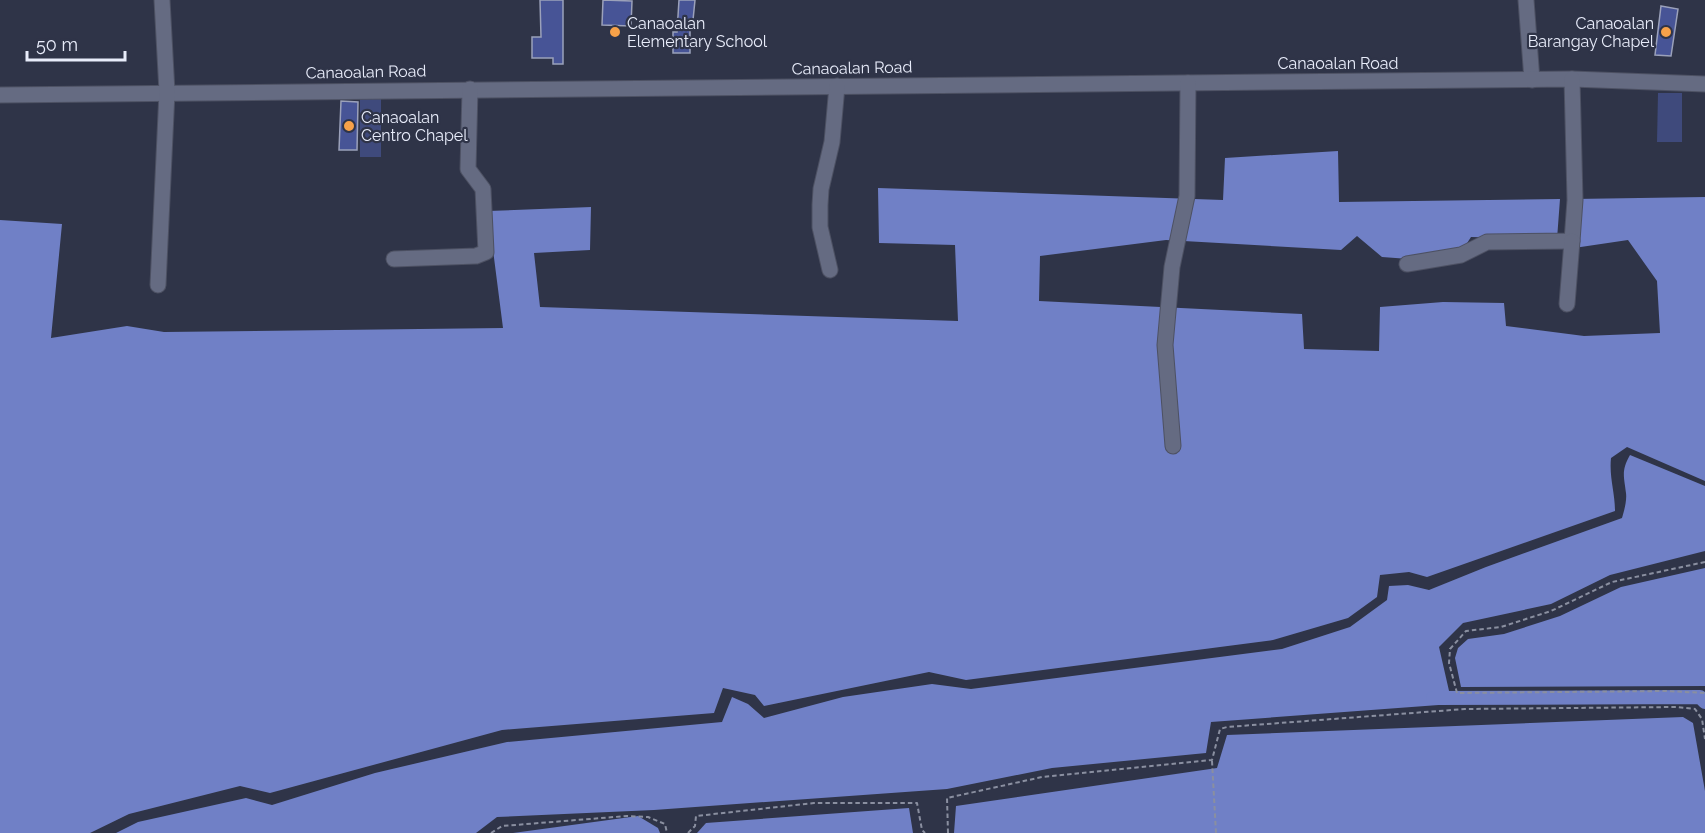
<svg xmlns="http://www.w3.org/2000/svg" width="1705" height="833" font-family="Raleway,sans-serif">
<style>
.green{fill:#3f4a7c}
.water{fill:#7080c6}
.lines{fill:none;stroke-linecap:round;stroke-linejoin:round}
.canal{stroke:#7080c6;stroke-width:14}
.building{fill:#475496;stroke:#9ba1ba;stroke-width:1.5}
.minor-casing{stroke:#4d5163;stroke-width:17}
.path{stroke:#8a8fa0;stroke-width:2;stroke-dasharray:4.5 3;stroke-linecap:butt}
.minor{stroke:#656b82;stroke-width:15}
.poi-dot{fill:#f7a149;stroke:#2f3448;stroke-width:2}
.labels{text-anchor:middle;dominant-baseline:central;stroke-width:4.5;stroke-linejoin:round;paint-order:stroke}
.poi-label{font-size:16px;fill:#e8ecfa;stroke:#2f3448;text-anchor:start}
.street-label{font-size:16px;fill:#e8ecfa;stroke:#2f3448}
</style>
<rect width="100%" height="100%" fill="#2f3448"/>
<!-- green -->
<g class="green">
<polygon points="1658,93 1682,93 1682,142 1657,142"/>
<rect x="360" y="98" width="21" height="59"/>
</g>
<!-- water -->
<g class="water">
<path d="M1338,151L1339,202L1560,199L1557,239L1471,237L1462,251L1409,259L1382,257L1357,236L1341,250L1166,240L1040,256L1039,301L1302,314L1304,349L1379,351L1380,307L1443,302L1504,303L1506,326L1584,336L1660,333L1657,281L1628,240L1574,248V199L1705,197V481L1627,447L1611,458C1609,477 1615,492 1615,511L1427,577L1409,572L1380,575L1377,597L1348,618L1273,640L966,680L929,672L764,706L755,695L723,688L714,713L502,730L270,793L240,786L129,814L90,833H0V220L62,224L51,338L127,326L164,332L503,328L488,211L591,207L590,250L534,253L540,307L958,321L955,245L879,243L878,188L1223,200L1225,158Z"/>
<path d="M1630,455L1705,486V551L1610,575L1551,604L1463,623L1439,647L1452,704L1211,722L1206,753L1052,768L947,789L654,810L497,817L476,833H116L138,822L246,798L272,805L375,773L507,742L722,722L732,697L748,704L764,718L843,697L932,684L971,689L1282,649L1350,627L1387,600L1389,586L1408,585L1429,590L1486,567L1622,518C1624,511 1627,501 1626,493C1624,476 1621,471 1630,455Z"/>
<polygon points="1705,568 1705,686 1461,687 1455,658 1458,648 1468,639 1504,634 1560,616 1621,587"/>
<polygon points="1683,717 1693,723 1705,791 1705,833 954,833 956,806 1217,768 1227,735"/>
<polygon points="909,808 913,833 697,833 706,823"/>
<polygon points="638,816 658,828 660,833 513,833"/>
</g>
<g class="lines">
<!-- canal -->
<polyline class="canal" points="1433,698 1700,697 1705,702"/>
</g>
<!-- building -->
<g class="building">
<polygon points="540,0 563,0 563,64 553,64 553,58 532,58 532,37 541,37"/>
<polygon points="603,0 632,1 631,26 602,25"/>
<polygon points="679,0 695,0 693,20 690,19 690,53 673,53 673,32 677,32"/>
<polygon points="1661,6 1678,9 1671,56 1655,55"/>
<polygon points="341,101 358,102 357,150 339,150"/>
</g>
<g class="lines">
<!-- minor casing -->
<g class="minor-casing">
<g id="minor">
<polyline points="1526,0 1532,80"/>
<polyline points="0,95 1572,79 1705,84"/>
<polyline points="394,259 476,256 486,252 483,189 468,169 470,89"/>
<polyline points="1407,264 1461,255 1487,242 1572,241 1575,200 1572,79"/>
<polyline points="830,270 820,227 820,205 821,189 832,142 837,86"/>
<polyline points="158,285 167,92 162,0"/>
<polyline points="1567,304 1572,241"/>
<polyline points="1173,446 1165,345 1172,267 1187,196 1188,83"/>
</g>
</g>
<!-- path -->
<g class="path">
<polyline points="1705,562 1612,582 1551,611 1501,627 1466,631 1450,649 1449,663 1457,693 1667,691 1705,693"/>
<polyline points="1212,761 1216,833"/>
<polyline points="491,833 502,826 627,816 648,817 665,824 667,833"/>
<polyline points="688,833 695,826 696,816 814,803 917,803 922,830 925,833"/>
<polyline points="948,833 947,798 1042,777 1212,760 1220,729 1227,727 1465,709 1677,707 1695,709 1702,719 1705,739"/>
</g>
<!-- minor -->
<use href="#minor" class="minor"/>
</g>
<!-- markers -->
<g class="poi-dot">
<circle cx="615" cy="32" r="6"/>
<circle cx="1666" cy="32" r="6"/>
<circle cx="349" cy="126" r="6"/>
</g>
<g class="labels">
<!-- poi labels -->
<g class="poi-label">
<text x="627" y="23">Canaoalan<tspan x="627" dy="18">Elementary School</tspan></text>
<text x="1654" y="23" text-anchor="end">Canaoalan<tspan x="1654" dy="18">Barangay Chapel</tspan></text>
<text x="361" y="117">Canaoalan<tspan x="361" dy="18">Centro Chapel</tspan></text>
</g>
<!-- street labels -->
<g class="street-label">
<text x="1338" y="63">Canaoalan Road</text>
<text transform="translate(852 68) rotate(-1)">Canaoalan Road</text>
<text transform="translate(366 72) rotate(-1)">Canaoalan Road</text>
</g>
</g>
<!-- scale -->
<path d="M27 51v9h98v-9" fill="none" stroke="#e8ecfa" stroke-width="3"/>
<text x="36" y="51" font-size="18" fill="#e8ecfa" stroke="#2f3448" stroke-width="4.5" paint-order="stroke">50 m</text>
</svg>
